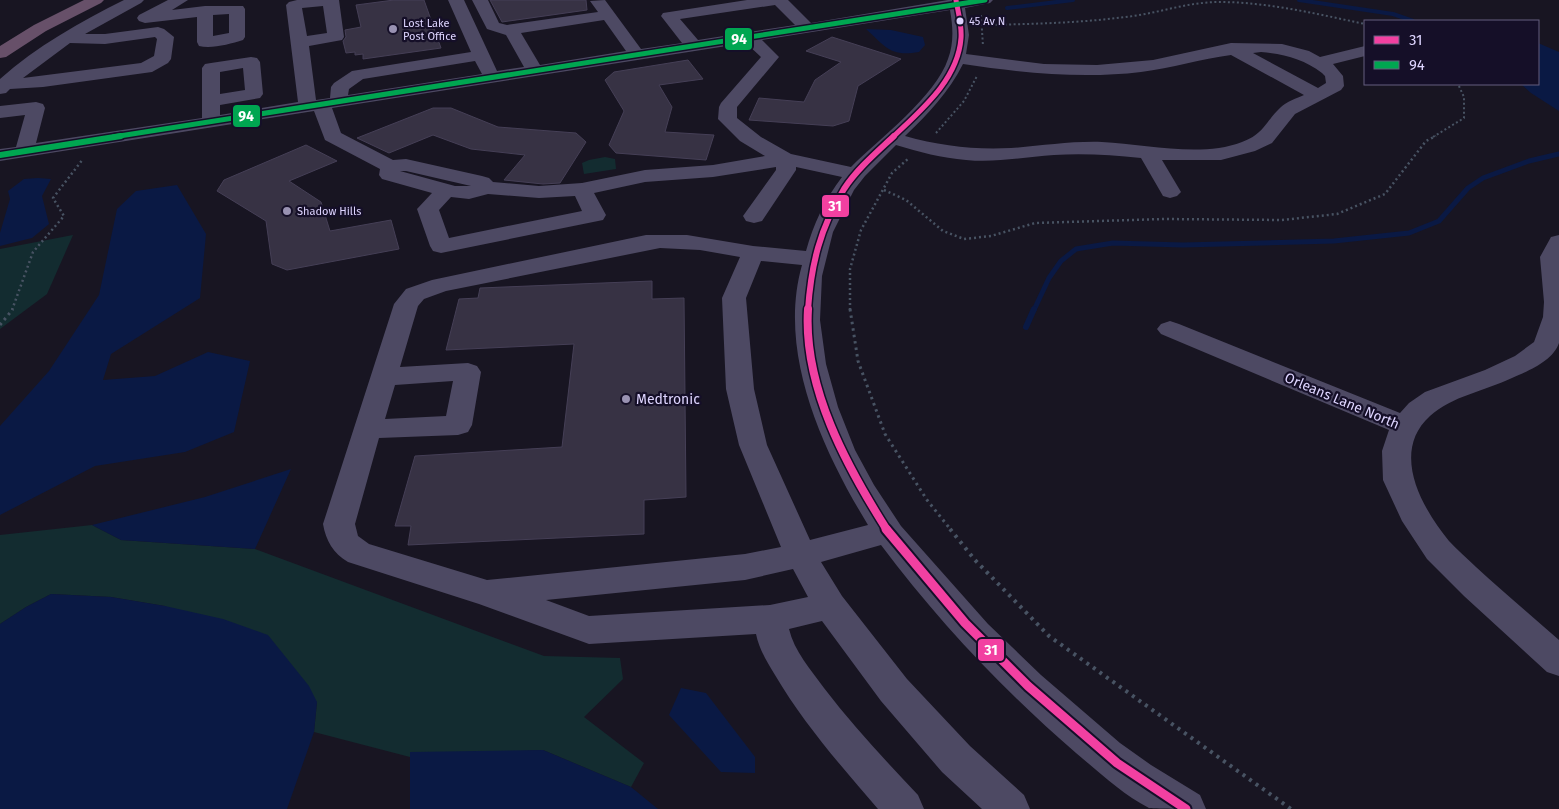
<svg xmlns="http://www.w3.org/2000/svg" width="1559" height="809" font-family="'Fira Sans',sans-serif">
<style>
.green{fill:#132c30}
.water{fill:#0a1944}
.lines{fill:none;stroke-linecap:round;stroke-linejoin:round}
.stream-far2{stroke:#0a1944;stroke-width:4}
.stream-far1{stroke:#0a1944;stroke-width:5}
.stream{stroke:#0a1944;stroke-width:6}
.building{fill:#373244;stroke:#453f56}
.path-far3{stroke:#485363;stroke-width:2;stroke-dasharray:2 2.5;stroke-linecap:butt}
.path-far2{stroke:#485363;stroke-width:2.5;stroke-dasharray:2 3;stroke-linecap:butt}
.path-far1{stroke:#485363;stroke-width:3;stroke-dasharray:2.5 4;stroke-linecap:butt}
.path{stroke:#485363;stroke-width:4;stroke-dasharray:3 5;stroke-linecap:butt}
.minor{fill:#4d4963;fill-rule:evenodd}
.highway{fill:#675069;fill-rule:evenodd}
.bus-1-far3-casing{stroke:#150f28;stroke-width:8}
.bus-1-far2-casing{stroke:#150f28;stroke-width:9}
.bus-1-far1-casing{stroke:#150f28;stroke-width:11}
.bus-1-casing{stroke:#150f28;stroke-width:13}
.bus-2-far1-casing{stroke:#150f28;stroke-width:8}
.bus-2-casing{stroke:#150f28;stroke-width:9}
.bus-1-far3{stroke:#f240a1;stroke-width:5}
.bus-1-far2{stroke:#f240a1;stroke-width:6}
.bus-1-far1{stroke:#f240a1;stroke-width:8}
.bus-1{stroke:#f240a1;stroke-width:9}
.bus-2-far1{stroke:#00a651;stroke-width:5}
.bus-2{stroke:#00a651;stroke-width:6}
.bus-dot{fill:#ded5ff;stroke:#150f28;stroke-width:2}
.poi-dot{fill:#9992b2;stroke:#150f28;stroke-width:2}
.labels{text-anchor:middle;dominant-baseline:central;stroke-width:4.5;stroke-linejoin:round;paint-order:stroke}
.far-bus-label{font-size:11px;fill:#ded5ff;stroke:#150f28;text-anchor:start}
.far-poi-label{font-size:11px;fill:#ded5ff;stroke:#150f28;text-anchor:start}
.poi-label{font-size:14px;fill:#ded5ff;stroke:#150f28;text-anchor:start}
.street-label{font-size:14px;fill:#ded5ff;stroke:#150f28}
.line-badge{stroke:#150f28;stroke-width:2}
.badge-label{font-size:14px;text-anchor:middle;font-weight:bold;fill:#fff}
</style>
<rect width="100%" height="100%" fill="#181522"/>
<!-- green -->
<g class="green">
<polygon points="605,157 615,159 616,169 584,174 582,163 589,160"/>
<polygon points="73,235 47,294 0,329 0,249"/>
<polygon points="92,525 121,540 255,549 544,656 620,658 623,679 584,717 644,763 631,787 543,750 410,757 314,732 317,702 165,606 111,597 51,594 26,607 0,624 0,535"/>
</g>
<!-- water -->
<g class="water">
<path d="M866,29L891,30L923,37L925,45L919,52C890,57 886,47 866,29Z"/>
<polygon points="1538,43 1559,52 1559,111 1531,93 1521,84 1538,84"/>
<polygon points="38,178 51,179 42,196 49,224 32,238 0,246 0,233 10,199 8,191 24,179"/>
<polygon points="177,185 206,234 200,298 111,354 103,380 155,376 208,352 250,361 234,432 185,452 95,466 0,515 0,426 49,371 99,295 117,209 136,191"/>
<polygon points="291,469 255,549 121,540 92,525 205,497"/>
<polygon points="51,594 111,597 165,606 223,619 268,635 309,686 317,702 314,732 287,809 0,809 0,624 26,607"/>
<polygon points="681,688 706,693 755,757 755,773 721,772 669,715"/>
<polygon points="543,750 631,787 658,809 410,809 410,752"/>
</g>
<g class="lines">
<!-- stream-far2 -->
<g class="stream-far2">
<polyline points="1299,0 1393,14 1413,21"/>
<polyline points="1007,8 1073,0"/>
</g>
<!-- stream-far1 -->
<polyline class="stream-far1" points="1034,310 1049,278 1061,261 1076,249 1113,243 1183,245 1334,241 1409,233 1439,221 1468,188 1483,178 1529,161 1559,154"/>
<!-- stream -->
<polyline class="stream" points="1026,327 1034,309"/>
</g>
<!-- building -->
<g class="building">
<polygon points="394,0 424,0 441,48 363,59 363,54 355,55 355,52 346,53 343,41 346,37 345,30 361,27 356,5"/>
<polygon points="490,0 586,0 587,10 502,22"/>
<polygon points="832,37 901,59 858,86 849,121 833,126 749,120 759,98 804,102 815,80 841,62 806,51"/>
<polygon points="688,60 703,79 659,85 672,107 665,132 714,135 706,160 616,153 609,145 624,111 605,80 614,72"/>
<polygon points="433,108 451,108 498,127 576,133 586,142 560,183 543,184 504,180 525,155 471,149 433,135 389,153 357,138"/>
<polygon points="306,145 337,161 289,181 321,202 330,231 391,220 399,249 287,270 272,264 266,221 217,191 224,180"/>
<polygon points="652,281 652,299 684,298 686,497 644,500 644,534 408,545 411,526 395,526 415,456 562,447 574,344 446,350 459,299 478,298 480,288"/>
</g>
<g class="lines">
<!-- path-far3 -->
<g class="path-far3">
<polyline points="981,15 983,46"/>
<path d="M982,25C1033,24 1083,23 1133,16C1162,12 1189,2 1219,2C1268,2 1317,14 1365,24"/>
<polyline points="936,133 964,101 977,76"/>
<polyline points="1433,137 1464,118 1464,97 1458,84"/>
</g>
<!-- path-far2 -->
<g class="path-far2">
<polyline points="884,190 906,200 943,231 964,239 991,236 1035,223 1164,219 1282,220 1337,214 1385,194 1426,141 1436,136"/>
<polyline points="12,310 33,252 64,216 53,198 83,159"/>
<polyline points="850,310 850,269 861,230 892,173 909,158"/>
</g>
<!-- path-far1 -->
<g class="path-far1">
<polyline points="850,309 858,361 885,434 927,500 951,530"/>
<polyline points="0,325 13,309"/>
</g>
<!-- path -->
<polyline class="path" points="950,529 975,560 1049,636 1291,809"/>
<!-- minor -->
<g class="minor">
<path d="M124,0H144L141,3L85,34H105L158,27L164,29L174,37L171,59L168,63L152,72L43,87L10,89L6,93L0,94V79C37,46 80,22 124,0ZM155,37L157,39L154,56L141,63L23,78L70,43L105,44Z"/>
<path d="M168,0H188L172,10L205,6H243L245,9V37L243,40C230,44 212,49 199,46L197,42V17L145,23L139,21L137,18L139,15ZM229,14V33L213,36V15Z"/>
<path d="M297,0H339L344,37L342,40L309,46L316,100L330,98L331,87L334,83L352,71L471,52L448,0H464L497,71L524,67L506,35L487,29L472,0H488L499,23L507,25L598,12L590,1L605,0L641,49L682,43L661,16L663,13L747,0H788L811,23L948,0H993L990,3L965,8L969,35L966,54L1044,64L1097,65L1153,60L1231,43L1282,44L1309,51L1320,57L1365,46V56L1333,64L1343,76L1344,86L1341,90L1295,114L1272,143L1255,151L1221,160H1162L1181,192L1177,196L1170,198L1163,196L1141,158C1112,155 1083,153 1054,155C1024,157 996,163 966,160C942,158 919,152 896,145L865,176L854,190L833,232L822,276L820,320L826,364L838,407L855,450L874,485L901,526L988,624L1041,675L1120,743L1151,765L1200,795L1206,809C1195,809 1157,809 1149,808C1122,794 1099,772 1076,753C1004,691 938,621 881,545L821,562L842,596L907,679L970,746L1024,795L1030,809H982L942,772L881,701L822,621L789,629C794,651 811,670 824,688C853,726 885,760 918,795L924,809H878C841,766 804,724 775,675C767,662 759,649 756,634L589,644L479,604L348,562C333,553 326,541 323,524L394,304L406,289L432,280L646,235H687L753,246L806,251C813,225 825,199 842,177L796,167V170L762,221L754,223L746,221L743,216L776,170V167L713,177L645,182L594,193L606,215L603,220L441,253L433,251L430,246L417,209L432,193L382,179L379,175L380,169L325,140L314,111L0,161V149L16,147L25,115L0,118V106L36,102L43,104L45,108L36,143L202,118V68L205,64L211,63L251,57L257,58L260,62L263,94L260,98L220,105V115L298,102L286,5L289,2ZM775,5L795,25L698,40L680,19ZM323,6L327,33L307,36L302,8ZM950,10C953,27 954,43 948,59C936,96 879,139 851,167L791,154L761,137L737,118V107L779,57L762,40ZM604,20L626,51L540,65L521,33ZM746,43L761,57L721,103L719,107L718,119L740,141L765,156L713,165L645,170L582,183L539,186L493,182L489,178L482,176L406,159L393,160L341,133L332,108ZM1261,52C1284,54 1304,59 1322,73L1325,76L1326,83L1318,88L1253,53ZM1231,55L1304,95C1297,98 1286,102 1281,107C1265,122 1264,134 1242,142C1201,158 1145,144 1102,142C1071,141 1041,146 1011,148C975,150 940,146 905,136C928,114 949,92 963,64C1023,73 1082,79 1141,72C1172,68 1201,59 1231,55ZM475,61L482,74L348,95L349,89L363,79ZM243,68L245,90L220,94V72ZM400,171H406L471,186H455ZM488,194L539,198L575,196L582,211L449,238L439,210L451,197L469,199ZM660,248L700,250L740,257L722,298L726,389L739,445L781,547L745,554L487,580L369,544L358,536L355,524L379,438L458,435L468,432L472,425L481,372L477,366L468,363L400,367L418,306L424,299L446,291ZM761,261L802,265C777,353 823,451 868,525L810,540L767,445L754,389L746,298ZM453,381L446,416L385,419L395,385ZM793,569L808,597L770,605L589,616L546,600L745,580Z"/>
<path d="M1559,235V343C1553,361 1528,371 1512,378C1485,391 1452,396 1430,416C1390,452 1422,508 1449,541C1457,550 1467,558 1476,567C1503,592 1531,615 1559,640V676L1547,672L1464,596L1427,559L1402,521L1383,480L1382,451L1389,430L1161,334L1157,329L1161,324L1170,321L1179,324L1400,413L1409,403L1425,392L1485,370L1515,356L1534,342L1543,317L1544,302L1540,257L1551,237Z"/>
</g>
<!-- highway -->
<polygon class="highway" points="84,0 104,0 101,3 46,31 6,57 0,58 0,46 34,25"/>
<!-- bus-1-far3 casing -->
<g class="bus-1-far3-casing">
<path id="bus-1-far3" d="M893,137C921,110 958,80 961,38C962,25 958,12 956,0"/>
</g>
<!-- bus-1-far2 casing -->
<g class="bus-1-far2-casing">
<path id="bus-1-far2" d="M808,310C811,265 820,228 844,189C857,169 877,152 894,136"/>
</g>
<!-- bus-1-far1 casing -->
<g class="bus-1-far1-casing">
<path id="bus-1-far1" d="M808,309C803,387 847,467 887,530"/>
</g>
<!-- bus-1 casing -->
<g class="bus-1-casing">
<polyline id="bus-1" points="886,529 965,623 1028,686 1117,763 1186,809"/>
</g>
<!-- bus-2-far1 casing -->
<g class="bus-2-far1-casing">
<polyline id="bus-2-far1" points="113,137 985,0"/>
</g>
<!-- bus-2 casing -->
<g class="bus-2-casing">
<polyline id="bus-2" points="0,155 121,136"/>
</g>
<!-- bus-1-far3 -->
<use href="#bus-1-far3" class="bus-1-far3"/>
<!-- bus-1-far2 -->
<use href="#bus-1-far2" class="bus-1-far2"/>
<!-- bus-1-far1 -->
<use href="#bus-1-far1" class="bus-1-far1"/>
<!-- bus-1 -->
<use href="#bus-1" class="bus-1"/>
<!-- bus-2-far1 -->
<use href="#bus-2-far1" class="bus-2-far1"/>
<!-- bus-2 -->
<use href="#bus-2" class="bus-2"/>
</g>
<!-- markers -->
<circle class="bus-dot" cx="960" cy="21" r="4.5"/>
<g class="poi-dot">
<circle cx="393" cy="29" r="5"/>
<circle cx="287" cy="211" r="5"/>
<circle cx="626" cy="399" r="5"/>
</g>
<g class="labels">
<!-- far-bus labels -->
<g class="far-bus-label">
<text x="969" y="21">45 Av N</text>
</g>
<!-- far-poi labels -->
<g class="far-poi-label">
<text x="403" y="23">Lost Lake<tspan x="403" dy="13">Post Office</tspan></text>
<text x="297" y="211">Shadow Hills</text>
</g>
<!-- poi labels -->
<g class="poi-label">
<text x="636" y="399">Medtronic</text>
</g>
<!-- street labels -->
<g class="street-label">
<text transform="translate(1342 401) rotate(23)">Orleans Lane North</text>
</g>
</g>
<g class="line-badge">
<rect x="724" y="27" width="29" height="24" rx="5" fill="#00a651"/>
<rect x="232" y="104" width="29" height="24" rx="5" fill="#00a651"/>
<rect x="821" y="194" width="29" height="24" rx="5" fill="#f240a1"/>
<rect x="977" y="638" width="28" height="24" rx="5" fill="#f240a1"/>
</g>
<g class="badge-label">
<text x="739" y="44">94</text>
<text x="246" y="121">94</text>
<text x="835" y="211">31</text>
<text x="991" y="655">31</text>
</g>
<!-- legend -->
<rect x="1364" y="20" width="175" height="65" fill="#150f28" stroke="#655e7e"/>
<rect x="1374" y="36" width="25" height="8" fill="#f240a1" stroke="#655e7e"/>
<text x="1409" y="45" font-size="15" fill="#ded5ff">31</text>
<rect x="1374" y="61" width="25" height="8" fill="#00a651" stroke="#655e7e"/>
<text x="1409" y="70" font-size="15" fill="#ded5ff">94</text>
</svg>
